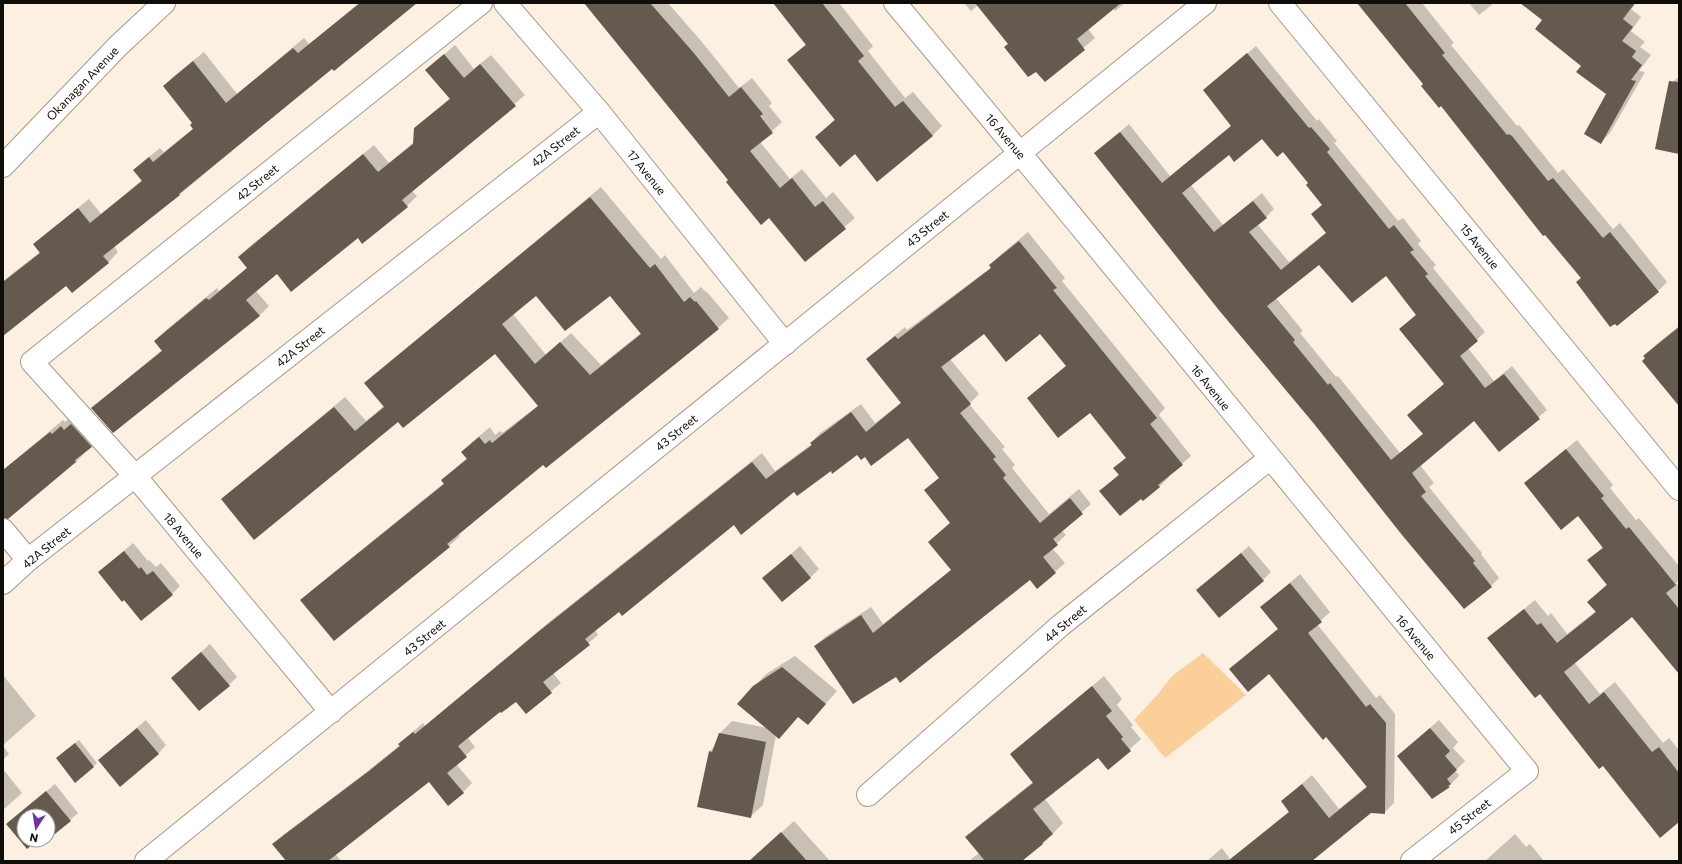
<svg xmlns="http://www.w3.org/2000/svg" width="1682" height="864" font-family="Commissioner,sans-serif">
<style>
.green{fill:#facf9a}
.shadow{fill:#0003;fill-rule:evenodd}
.building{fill:#645a4f;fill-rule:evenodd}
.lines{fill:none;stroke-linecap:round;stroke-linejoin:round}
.minor-casing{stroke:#a4998d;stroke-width:24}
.tertiary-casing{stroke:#a4998d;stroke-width:24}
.minor{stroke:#fff;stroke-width:22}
.tertiary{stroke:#fff;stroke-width:22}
.labels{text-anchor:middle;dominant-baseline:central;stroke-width:4;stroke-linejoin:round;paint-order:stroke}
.street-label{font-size:12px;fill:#110d09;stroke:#fff}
</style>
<rect width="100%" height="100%" fill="#fbf0e2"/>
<!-- green -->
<polygon class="green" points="1203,653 1246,695 1165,758 1134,720 1158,694 1172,676"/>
<!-- shadow -->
<g class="shadow">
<polygon points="359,3 416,3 332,68 179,195 114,246 118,252 108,263 66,284 3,335 3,281 40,252 34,244 89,199 101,214 142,180 135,170 145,160 160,148 164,152 194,128 194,122 164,86 174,76 204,52 237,94 304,38 309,44"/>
<polygon points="584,3 668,3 702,42 739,88 752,78 772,103 769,106 782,122 760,142 790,179 802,169 826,198 833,192 855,218 805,261 770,216 729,180"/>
<polygon points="774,3 839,3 873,46 868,51 905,98 913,92 942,126 932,136 855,153 816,137 835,119 788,60 807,43"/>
<polygon points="964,3 1125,3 1115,11 1113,8 1088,29 1095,38 1045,81 1036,70 1005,47 1009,43 978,5 971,11"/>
<polygon points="1358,3 1422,3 1454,43 1451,45 1517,126 1519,125 1521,127 1558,173 1563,169 1613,229 1620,223 1667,282 1658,291 1581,278"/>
<polygon points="1469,3 1494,3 1479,15"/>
<polygon points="1522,3 1633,3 1635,5 1631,9 1641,17 1631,31 1645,42 1640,47 1651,55 1639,71 1645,72 1610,133 1601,142 1607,94 1543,20"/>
<polygon points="455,45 474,69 491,55 525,95 412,191 417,196 407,206 358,237 277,273 256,291 269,306 259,316 92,408 162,350 155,341 165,331 217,288 219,291 248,267 239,257 249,247 374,145 389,163 414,142 414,129 450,98 426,70"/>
<path d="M1256,46L1317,121L1319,119L1337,141L1334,143L1398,221L1403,218L1421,241L1418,244L1436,265L1433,268L1485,332L1468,348L1494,381L1512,366L1547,410L1499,450L1474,420L1420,465L1434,483L1429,487L1482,553L1481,554L1499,578L1491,586L1315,424L1095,153L1129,124L1170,176L1232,125L1204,91ZM1262,138L1283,151L1309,183L1323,204L1313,214L1327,232L1289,262L1258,225L1274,209L1262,193L1223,225L1191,185L1229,154ZM1319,264L1386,275L1417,314L1400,329L1444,384L1409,415L1424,433L1400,453L1338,376L1336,377L1300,333L1303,331L1276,298Z"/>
<polygon points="1677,78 1679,79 1679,152 1669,86"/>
<path d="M601,187L661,259L665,255L694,293L701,287L706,292H707L729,318L718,328L546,467L544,464L458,534L460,536L449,546L302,600L312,590L444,483L442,480L467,458L462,452L472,442L490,427L495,435L500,431L502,433L539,405L495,353L398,421L222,499L345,397L366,421L384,406L365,383ZM610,294L641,333L601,365L571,333L546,355L513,314L536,295Z"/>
<polygon points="1028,232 1065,278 1062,281 1165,408 1159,415 1191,456 1168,476 1169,477 1159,487 1141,498 1101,491 1119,474 1115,468 1126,457 1090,412 1028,398 1067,365 1041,333 985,333 950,359 979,394 969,404 1005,447 1002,449 1015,465 1012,468 1049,514 1079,489 1091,504 1062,530 1066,535 1052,548 1065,563 1037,588 1030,579 896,675 815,646 825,637 871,607 883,624 952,569 929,542 951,522 925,490 940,477 908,437 865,456 857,454 795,491 734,524 595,630 598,635 553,673 561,683 526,712 516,700 500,710 467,737 475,747 456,764 472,783 463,792 429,780 335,854 341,861 287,861 274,845 283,835 364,774 400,745 399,744 409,735 423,723 425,726 548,623 762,453 775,471 812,444 811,443 820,433 861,404 875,423 902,402 867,359 905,327 907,330 992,267 990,265 999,256"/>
<polygon points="1679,326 1679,406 1643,361 1646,358 1644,356 1657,344"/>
<polygon points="73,415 103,434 76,462 3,509 3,470 63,420 65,422"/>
<polygon points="1577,440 1613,485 1610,488 1636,520 1639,518 1679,566 1679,580 1676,583 1679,586 1679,672 1632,615 1574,662 1600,694 1615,682 1663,743 1669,738 1679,750 1679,821 1603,765 1540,693 1488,638 1535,600 1548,616 1551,613 1567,634 1596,611 1588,602 1607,584 1588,561 1603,547 1578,515 1525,483"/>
<polygon points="133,543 148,561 149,560 156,567 161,563 180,586 172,594 99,572"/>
<polygon points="800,546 819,569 810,578 764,578"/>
<polygon points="1249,546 1271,572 1263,580 1198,590"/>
<polygon points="1300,574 1330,612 1317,624 1376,698 1380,695 1395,714 1394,803 1384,813 1371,812 1311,861 1207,861 1222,848 1230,859 1290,811 1282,801 1312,775 1339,809 1367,786 1326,736 1269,673 1240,660 1279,628 1262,607"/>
<polygon points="210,644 237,677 229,685 172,678"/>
<polygon points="795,656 837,691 808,724 799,716 779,737 776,735 763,805 750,817 710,751 716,745 720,733 732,721 768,728 754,687 766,674"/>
<polygon points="3,675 36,716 3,745"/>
<polygon points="1104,676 1122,699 1117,705 1133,725 1131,727 1141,739 1108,769 1098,757 1045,799 1063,823 1043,844 1021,861 969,861 979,853 967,837 978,826 1033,782 1011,754"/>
<polygon points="146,720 166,745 158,754 99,760"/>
<polygon points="1439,720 1458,742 1453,748 1465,761 1455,771 1459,775 1457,778 1449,786 1432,798 1398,756"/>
<polygon points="79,740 97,763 93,767 61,754"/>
<polygon points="3,746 9,754 3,760"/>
<polygon points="3,769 22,793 3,810"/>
<polygon points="55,784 78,813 48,839 48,816 24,816 24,840 37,840 27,847 8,824"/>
<polygon points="794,821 830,861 750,861 755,857"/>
<polygon points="1515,834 1526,847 1530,844 1544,861 1485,861"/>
</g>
<!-- building -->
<g class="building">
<polygon points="360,3 417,3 334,71 332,69 179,194 180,195 103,256 109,263 72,293 66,286 3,336 3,282 40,253 33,244 78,208 90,223 142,181 133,170 149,157 153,162 193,129 190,125 192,123 163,86 193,61 226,103 293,48 298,53"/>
<polygon points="584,3 650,3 693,52 729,97 741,87 763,114 760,116 773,133 750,151 780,188 792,178 815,207 823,201 846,229 805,262 769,218 761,225 726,182 728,180"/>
<polygon points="773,3 822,3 864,56 858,61 895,107 903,101 933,136 877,182 855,154 840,167 815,137 835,120 787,60 806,45"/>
<polygon points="975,3 1121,3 1077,39 1085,50 1045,82 1036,72 1028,77 1004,47 1008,44"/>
<polygon points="1357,3 1405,3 1445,53 1442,55 1507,135 1509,134 1512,136 1548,181 1553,178 1603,238 1610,232 1659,292 1617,326 1615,324 1610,327 1576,282 1581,278 1545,235 1543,236 1441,106 1439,108 1421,86 1423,84"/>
<polygon points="1520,3 1635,3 1623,19 1633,27 1622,41 1636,51 1632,57 1642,65 1631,80 1636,81 1601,144 1584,134 1606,94 1576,72 1581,66 1535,29 1542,20"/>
<path d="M1247,53L1309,128L1311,127L1330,149L1327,152L1389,229L1394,225L1414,250L1410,252L1428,274L1425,276L1478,341L1460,356L1485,388L1504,374L1540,419L1499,452L1474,421L1412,473L1426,492L1421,496L1475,561L1473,563L1492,587L1464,609L1402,535L1315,425L1218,309L1094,153L1120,132L1162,183L1231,126L1203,90ZM1262,139L1277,157L1283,152L1308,183L1306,185L1322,205L1311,214L1326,233L1281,270L1249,232L1267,218L1253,201L1214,232L1182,193L1229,155L1234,162ZM1319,265L1352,303L1386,276L1416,315L1399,329L1444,384L1407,415L1423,434L1391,460L1330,383L1328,385L1293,342L1295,340L1267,306Z"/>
<polygon points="444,54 464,78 480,64 516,106 402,200 408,207 362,244 358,238 291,292 277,274 246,300 260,316 113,433 91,408 162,351 154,341 206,298 209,300 247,268 238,257 363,154 378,172 413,144 414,128 450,99 425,70"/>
<polygon points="1669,81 1679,82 1679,154 1655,149"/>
<path d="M590,197L650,268L655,264L684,302L690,297L695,302L696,301L719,329L546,468L543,465L447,544L450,547L334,641L300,600L444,484L441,480L467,459L461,452L479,437L485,444L490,440L492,443L538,406L495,354L403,428L398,422L254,540L221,499L334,407L355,431L384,407L364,383ZM536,296L565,331L610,296L641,334L590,375L560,342L535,364L502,324Z"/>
<polygon points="1019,241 1057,288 1053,290 1157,418 1150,424 1183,465 1158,485 1160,487 1143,501 1141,499 1120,516 1099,491 1119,475 1113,468 1126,458 1090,413 1058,438 1027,398 1066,366 1040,334 1006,362 984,334 941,367 971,404 960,413 996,457 993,459 1006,475 1003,478 1040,523 1070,498 1083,514 1053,539 1058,545 1043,557 1056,573 1037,589 1030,580 900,683 896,677 853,704 814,646 861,615 873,633 951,570 928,542 950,523 924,490 939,478 908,438 871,466 865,457 861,460 857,455 832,474 831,471 797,496 794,492 741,535 734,525 622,616 619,612 585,639 590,645 543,682 552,693 526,714 516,702 501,713 500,712 458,746 467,757 447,773 464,793 448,806 429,782 328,861 286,861 272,844 369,771 400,746 398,744 413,732 415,734 538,632 752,462 766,479 812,445 810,443 851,412 866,432 901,403 866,359 895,336 898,339 991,268 989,265"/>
<polygon points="1679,327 1679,406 1642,361 1645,358 1643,356"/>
<polygon points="71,424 92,447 75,460 76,462 8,519 3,518 3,470 50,432 52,434 61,426 64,430"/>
<polygon points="1566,449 1604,496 1601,498 1626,529 1629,527 1676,585 1666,593 1679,609 1679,674 1632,617 1564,672 1589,704 1604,692 1652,752 1659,747 1679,773 1679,822 1660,838 1603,766 1599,769 1540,694 1535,698 1487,638 1524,609 1537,625 1541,623 1557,643 1596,612 1587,602 1607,585 1587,560 1603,548 1578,516 1561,530 1524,483"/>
<polygon points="124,551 139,569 141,567 147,575 153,571 173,595 141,621 124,600 122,602 98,572"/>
<polygon points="1241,553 1264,581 1219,618 1196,590"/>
<polygon points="791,554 811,578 782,602 762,578"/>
<polygon points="1290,583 1322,622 1308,633 1366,707 1370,704 1386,723 1385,814 1371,813 1312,861 1228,861 1289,812 1281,801 1302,784 1329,818 1367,787 1326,737 1323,740 1269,674 1248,692 1229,669 1278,629 1260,607"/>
<polygon points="201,652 230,686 199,711 171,678"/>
<polygon points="782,667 826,704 808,725 798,717 779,739 737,704 753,686"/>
<polygon points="1092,686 1112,711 1106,716 1123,737 1121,739 1131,751 1108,770 1098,758 1033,809 1053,834 1042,843 1043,844 1022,861 985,861 965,837 1033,783 1010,754"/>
<polygon points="137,728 159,754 120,787 98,760"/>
<polygon points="1430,728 1450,751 1445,756 1457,770 1447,779 1451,784 1448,786 1450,787 1432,799 1397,756"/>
<polygon points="719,733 766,742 751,818 697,807 709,751 712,752"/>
<polygon points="75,743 94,767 75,783 56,758"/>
<polygon points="46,791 71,821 45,842 44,840 48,840 48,816 24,816 24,840 38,840 27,849 6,824"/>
<polygon points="781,832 807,861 749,861"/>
</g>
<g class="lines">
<!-- minor casing -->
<g class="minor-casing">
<g id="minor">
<polyline points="505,3 599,112 785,344"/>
<path d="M895,3C1108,257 1316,515 1527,771L1412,861"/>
<polyline points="1280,3 1679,489"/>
<polyline points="3,530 28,560"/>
<polyline points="3,583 28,560 599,112"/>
<polyline points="331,712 135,476 32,362 481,3"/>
<polyline points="868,795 1061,625 1269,459"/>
<polyline points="146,861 1205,3"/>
</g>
</g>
<!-- tertiary casing -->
<g class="tertiary-casing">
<polyline id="tertiary" points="3,166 118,46 164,3"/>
</g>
<!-- minor -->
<use href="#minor" class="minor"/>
<!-- tertiary -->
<use href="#tertiary" class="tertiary"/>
</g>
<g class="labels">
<!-- street labels -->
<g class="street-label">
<text transform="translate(82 83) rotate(-46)">Okanagan Avenue</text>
<text transform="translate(1006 136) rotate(50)">16 Avenue</text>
<text transform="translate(555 146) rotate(-38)">42A Street</text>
<text transform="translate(647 172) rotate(51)">17 Avenue</text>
<text transform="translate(257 182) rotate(-39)">42 Street</text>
<text transform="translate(927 228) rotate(-39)">43 Street</text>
<text transform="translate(1480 246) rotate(51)">15 Avenue</text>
<text transform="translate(300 346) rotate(-38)">42A Street</text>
<text transform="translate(1211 387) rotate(51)">16 Avenue</text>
<text transform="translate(676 432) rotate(-39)">43 Street</text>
<text transform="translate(184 535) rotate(50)">18 Avenue</text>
<text transform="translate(46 547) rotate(-39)">42A Street</text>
<text transform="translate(1065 623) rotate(-40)">44 Street</text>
<text transform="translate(424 637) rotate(-39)">43 Street</text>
<text transform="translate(1416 637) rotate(50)">16 Avenue</text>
<text transform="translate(1469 816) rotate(-38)">45 Street</text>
</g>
</g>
<!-- border -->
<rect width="1682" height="864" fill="none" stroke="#110d09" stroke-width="8"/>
<!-- north arrow -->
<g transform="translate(36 828) rotate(192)"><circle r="19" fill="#ffffff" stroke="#a09e9d"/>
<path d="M0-3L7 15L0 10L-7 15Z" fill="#702fa4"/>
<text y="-6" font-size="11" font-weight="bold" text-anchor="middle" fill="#110d09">N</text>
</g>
</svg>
